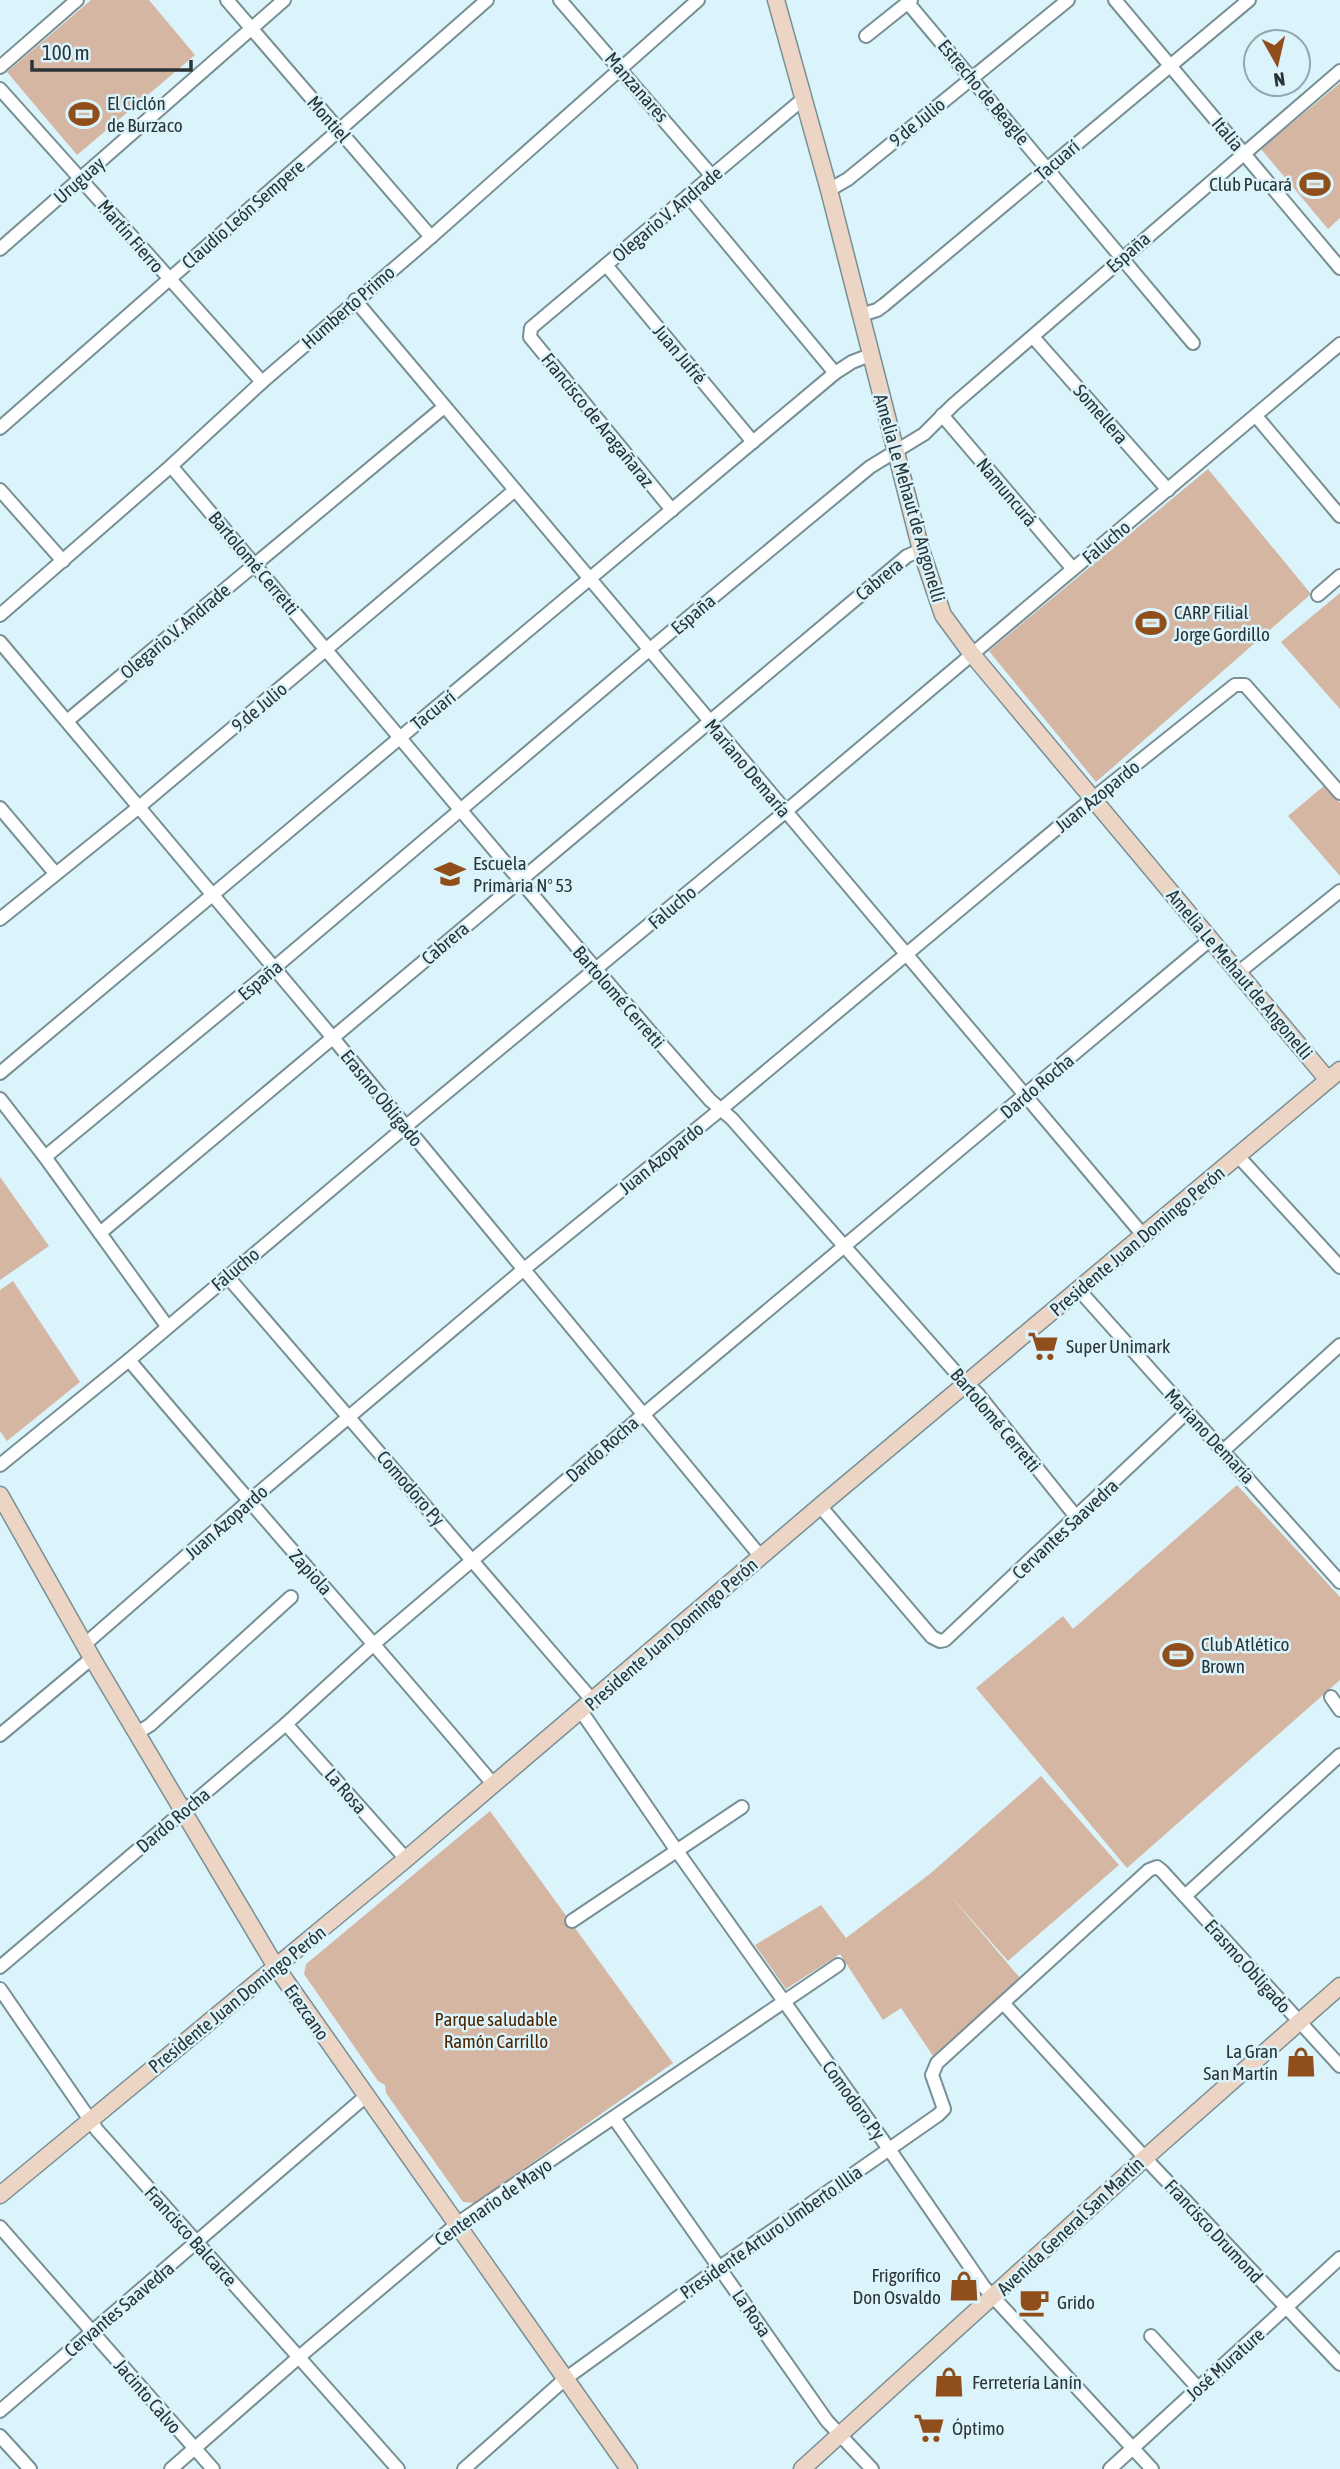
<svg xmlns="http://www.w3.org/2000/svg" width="1340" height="2469" font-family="'Asap Condensed',sans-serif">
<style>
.green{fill:#d5b6a2}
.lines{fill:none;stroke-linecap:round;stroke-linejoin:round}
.street-casing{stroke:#788f95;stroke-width:16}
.secondary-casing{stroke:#788f95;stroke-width:19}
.street{stroke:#fff;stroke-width:12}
.secondary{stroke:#ecd5c4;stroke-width:16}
.labels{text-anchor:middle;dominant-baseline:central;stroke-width:5;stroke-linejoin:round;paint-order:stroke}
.street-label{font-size:19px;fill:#2a3336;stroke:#dbf4fb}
.poi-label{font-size:19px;fill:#2a3336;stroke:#dbf4fb;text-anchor:start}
.park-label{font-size:19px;fill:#4f2400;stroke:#dbf4fb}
</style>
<rect width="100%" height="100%" fill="#dbf4fb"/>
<!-- green -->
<g class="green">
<polygon points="91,0 149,0 195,55 77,155 7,72"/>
<polygon points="1340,83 1340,218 1328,229 1261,149"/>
<polygon points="1208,469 1311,594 1096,782 989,651"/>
<polygon points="1340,593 1340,709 1281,642"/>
<polygon points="1325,785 1340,803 1340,876 1288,816"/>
<polygon points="0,1177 49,1246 0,1280"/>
<polygon points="13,1281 80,1382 7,1441 0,1431 0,1290"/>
<polygon points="1237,1485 1340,1597 1340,1680 1127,1868 976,1688 1063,1616 1073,1629"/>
<polygon points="1041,1776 1119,1865 1008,1961 948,1893 1020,1978 933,2056 901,2008 883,2020 840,1954 786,1989 755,1945 821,1905 846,1938 931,1873"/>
<polygon points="490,1811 673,2063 475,2203 463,2202 386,2093 385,2085 378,2081 304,1974 306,1964"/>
</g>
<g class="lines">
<!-- street casing -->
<g class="street-casing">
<g id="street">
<polyline points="227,0 431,237"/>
<polyline points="560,0 711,175"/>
<polyline points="1115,0 1340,268"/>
<polyline points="908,3 1193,343"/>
<polyline points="866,36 911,0"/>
<polyline points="0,67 77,0"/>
<polyline points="0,89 262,382"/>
<polyline points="829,190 848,179 1068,0"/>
<polyline points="688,196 835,373"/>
<polyline points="0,249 284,0"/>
<polyline points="606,265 753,442"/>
<polyline points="355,300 1143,1235"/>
<polyline points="861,315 877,310 884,305 1249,0"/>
<polyline points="1033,337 1168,490"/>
<polyline points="942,415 1073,569"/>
<polyline points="1256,416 1340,516"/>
<polyline points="0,428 487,0"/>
<path d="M171,466C351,678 527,893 710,1100L732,1119L958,1375L977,1393L1077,1518"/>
<polyline points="0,490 63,561"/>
<polyline points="672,510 530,337 531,328 803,99"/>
<polyline points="1318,595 1340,576"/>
<polyline points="0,615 171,466 262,382 431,237 698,0"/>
<polyline points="0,642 333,1038 761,1557"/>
<polyline points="67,721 444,407"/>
<polyline points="0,808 55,873"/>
<polyline points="0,919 139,807 515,490"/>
<polyline points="1239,972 1340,891"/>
<polyline points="0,1073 835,373 852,362 870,355"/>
<polyline points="0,1099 45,1157 167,1326"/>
<polyline points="1238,1156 1340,1267"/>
<polyline points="45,1157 274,968 649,650 870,467 924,434 953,405 1340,71"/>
<polyline points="100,1233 907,556 921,550"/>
<polyline points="227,1276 593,1701"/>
<polyline points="1079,1290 1340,1582"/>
<path d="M129,1360C249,1503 373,1641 493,1784"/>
<polyline points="1224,1450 1340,1345"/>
<polyline points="0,1465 129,1360 405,1127 785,812 1340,344"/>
<polyline points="820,1506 932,1637 940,1641 945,1640 1187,1412"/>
<polyline points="84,1645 248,1502 523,1270 720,1110 1086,804 1235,685 1245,685 1340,793"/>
<polyline points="1331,1697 1340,1710"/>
<polyline points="581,1711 677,1851 889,2149 984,2287 1152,2469"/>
<polyline points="286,1724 406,1859"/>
<polyline points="137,1733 150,1725 291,1597"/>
<polyline points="0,1735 92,1658"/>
<polyline points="1185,1896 1340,1755"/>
<polyline points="572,1921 742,1807"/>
<polyline points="0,1967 286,1724 375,1643 644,1414 1211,939"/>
<polyline points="0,1989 97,2130 398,2469"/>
<polyline points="1004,2004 1145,2158 1340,2364"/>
<polyline points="614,2118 827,2421 872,2469"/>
<polyline points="0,2227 213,2469"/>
<polyline points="1151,2336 1198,2388"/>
<polyline points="0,2411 366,2096"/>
<polyline points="0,2436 30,2469"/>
<polyline points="171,2469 299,2357 458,2223 838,1965"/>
<polyline points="464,2469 565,2379 720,2267 938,2115 944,2109 932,2075 937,2063 1149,1870 1157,1867 1162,1871 1340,2066"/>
<polyline points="1110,2469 1340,2258"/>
</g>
</g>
<!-- secondary casing -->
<g class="secondary-casing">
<g id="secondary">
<polyline points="776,0 829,190 921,550 943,615 971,653 1328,1080"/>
<polyline points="0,1495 92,1658 276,1967 629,2469"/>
<polyline points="0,2195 406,1859 820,1506 1340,1070"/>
<polyline points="802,2469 1145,2158 1340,1986"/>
</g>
</g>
<!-- street -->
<use href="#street" class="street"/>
<!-- secondary -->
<use href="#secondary" class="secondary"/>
</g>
<!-- icons -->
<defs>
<g id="stadium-bare" transform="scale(2.415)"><path d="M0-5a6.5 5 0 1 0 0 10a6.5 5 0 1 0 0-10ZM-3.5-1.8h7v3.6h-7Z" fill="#904e1b" stroke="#dbf4fb" stroke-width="2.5" paint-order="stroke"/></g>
<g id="school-bare" transform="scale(2.415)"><path d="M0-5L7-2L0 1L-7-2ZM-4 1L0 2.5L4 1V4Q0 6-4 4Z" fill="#904e1b" stroke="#dbf4fb" stroke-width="2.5" paint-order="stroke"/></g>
<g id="supermarket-bare" transform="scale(2.415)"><path d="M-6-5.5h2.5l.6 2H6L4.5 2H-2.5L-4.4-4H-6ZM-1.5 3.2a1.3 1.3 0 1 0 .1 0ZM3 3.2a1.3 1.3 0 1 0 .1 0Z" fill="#904e1b" stroke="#dbf4fb" stroke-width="2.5" paint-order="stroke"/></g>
<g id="shop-bare" transform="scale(2.415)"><path d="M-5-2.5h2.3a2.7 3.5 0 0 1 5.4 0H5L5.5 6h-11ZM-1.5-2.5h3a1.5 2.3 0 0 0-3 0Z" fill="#904e1b" stroke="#dbf4fb" stroke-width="2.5" paint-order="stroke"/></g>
<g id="cafe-bare" transform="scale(2.415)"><path d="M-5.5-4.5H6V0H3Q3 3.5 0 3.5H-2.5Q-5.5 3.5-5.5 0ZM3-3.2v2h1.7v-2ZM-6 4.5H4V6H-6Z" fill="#904e1b" stroke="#dbf4fb" stroke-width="2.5" paint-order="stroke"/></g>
</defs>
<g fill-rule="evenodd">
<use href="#stadium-bare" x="84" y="114"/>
<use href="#stadium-bare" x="1315" y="184"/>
<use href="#stadium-bare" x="1151" y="623"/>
<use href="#school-bare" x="450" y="874"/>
<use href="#supermarket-bare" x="1043" y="1346"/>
<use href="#stadium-bare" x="1178" y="1655"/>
<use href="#shop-bare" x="1301" y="2062"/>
<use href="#shop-bare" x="964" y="2286"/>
<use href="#cafe-bare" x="1034" y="2302"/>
<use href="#shop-bare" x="949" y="2382"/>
<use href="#supermarket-bare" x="929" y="2428"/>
</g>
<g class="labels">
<!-- street labels -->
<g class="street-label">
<text transform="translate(637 87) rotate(49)">Manzanares</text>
<text transform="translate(984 92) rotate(50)">Estrecho de Beagle</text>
<text transform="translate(329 119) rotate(49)">Montiel</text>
<text transform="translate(917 122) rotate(-39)">9 de Julio</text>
<text transform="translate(1228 134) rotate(50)">Italia</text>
<text transform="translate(1057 160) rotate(-40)">Tacuarí</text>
<text transform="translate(79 180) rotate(-41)">Uruguay</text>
<text transform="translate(243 214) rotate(-41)">Claudio León Sempere</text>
<text transform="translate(667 214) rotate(-40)">Olegario V. Andrade</text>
<text transform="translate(131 236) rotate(49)">Martín Fierro</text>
<text transform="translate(1128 252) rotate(-41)">España</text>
<text transform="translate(348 307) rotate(-41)">Humberto Primo</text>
<text transform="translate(680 354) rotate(50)">Juan Jufré</text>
<text transform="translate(1101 414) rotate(49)">Somellera</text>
<text transform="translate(598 420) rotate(51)">Francisco de Aragañaraz</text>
<text transform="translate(1007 492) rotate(50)">Namuncurá</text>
<text transform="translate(910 498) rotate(74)">Amelia Le Mehaut de Angonelli</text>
<text transform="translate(1106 542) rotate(-40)">Falucho</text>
<text transform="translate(254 563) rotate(50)">Bartolomé Cerretti</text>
<text transform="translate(879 579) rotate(-39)">Cabrera</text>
<text transform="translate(693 614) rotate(-40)">España</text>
<text transform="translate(175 631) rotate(-40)">Olegario V. Andrade</text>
<text transform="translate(259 707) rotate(-40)">9 de Julio</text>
<text transform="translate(433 710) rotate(-39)">Tacuarí</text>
<text transform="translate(748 768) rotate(50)">Mariano Demaría</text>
<text transform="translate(1097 796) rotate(-39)">Juan Azopardo</text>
<text transform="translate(672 907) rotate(-40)">Falucho</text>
<text transform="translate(445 943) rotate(-40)">Cabrera</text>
<text transform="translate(1240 974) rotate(50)">Amelia Le Mehaut de Angonelli</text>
<text transform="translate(260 980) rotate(-40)">España</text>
<text transform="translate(619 997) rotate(49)">Bartolomé Cerretti</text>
<text transform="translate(1037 1086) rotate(-40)">Dardo Rocha</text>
<text transform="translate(382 1098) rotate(51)">Erasmo Obligado</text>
<text transform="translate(661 1158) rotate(-39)">Juan Azopardo</text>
<text transform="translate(1137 1241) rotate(-40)">Presidente Juan Domingo Perón</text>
<text transform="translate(235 1269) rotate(-40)">Falucho</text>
<text transform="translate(996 1420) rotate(50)">Bartolomé Cerretti</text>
<text transform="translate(1210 1436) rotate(47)">Mariano Demaría</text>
<text transform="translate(602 1449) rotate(-41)">Dardo Rocha</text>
<text transform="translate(411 1488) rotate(49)">Comodoro Py</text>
<text transform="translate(226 1522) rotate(-41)">Juan Azopardo</text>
<text transform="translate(1065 1529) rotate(-43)">Cervantes Saavedra</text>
<text transform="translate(311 1572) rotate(48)">Zapiola</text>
<text transform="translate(671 1634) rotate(-41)">Presidente Juan Domingo Perón</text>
<text transform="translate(346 1791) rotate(49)">La Rosa</text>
<text transform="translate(173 1820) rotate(-40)">Dardo Rocha</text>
<text transform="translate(1248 1966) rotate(48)">Erasmo Obligado</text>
<text transform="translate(237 1999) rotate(-39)">Presidente Juan Domingo Perón</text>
<text transform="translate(307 2012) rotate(55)">Erezcano</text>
<text transform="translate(854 2100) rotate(54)">Comodoro Py</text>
<text transform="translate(493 2202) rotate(-35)">Centenario de Mayo</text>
<text transform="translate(1070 2226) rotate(-43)">Avenida General San Martín</text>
<text transform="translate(1214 2231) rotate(47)">Francisco Drumond</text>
<text transform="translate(771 2232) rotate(-35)">Presidente Arturo Umberto Illia</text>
<text transform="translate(191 2236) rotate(48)">Francisco Balcarce</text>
<text transform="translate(119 2309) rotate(-40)">Cervantes Saavedra</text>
<text transform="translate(752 2313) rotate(55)">La Rosa</text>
<text transform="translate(1225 2364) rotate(-42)">José Murature</text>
<text transform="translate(148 2396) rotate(49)">Jacinto Calvo</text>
</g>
<!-- poi labels -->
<g class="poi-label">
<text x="107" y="103">El Ciclón<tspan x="107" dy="22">de Burzaco</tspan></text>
<text x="1292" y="184" text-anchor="end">Club Pucará</text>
<text x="1174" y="612">CARP Filial<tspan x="1174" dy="22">Jorge Gordillo</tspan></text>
<text x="473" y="863">Escuela<tspan x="473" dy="22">Primaria Nº 53</tspan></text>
<text x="1066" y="1346">Super Unimark</text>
<text x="1201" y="1644">Club Atlético<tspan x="1201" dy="22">Brown</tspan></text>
<text x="1278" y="2051" text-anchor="end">La Gran<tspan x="1278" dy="22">San Martín</tspan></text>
<text x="941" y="2275" text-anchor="end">Frigorífico<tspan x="941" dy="22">Don Osvaldo</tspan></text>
<text x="1057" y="2302">Grido</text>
<text x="972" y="2382">Ferretería Lanín</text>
<text x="952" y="2428">Óptimo</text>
</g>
<!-- park labels -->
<g class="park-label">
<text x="496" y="2019">Parque saludable<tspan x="496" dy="22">Ramón Carrillo</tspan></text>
</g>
</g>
<!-- north arrow -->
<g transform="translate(1277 63) rotate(172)"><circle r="33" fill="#dbf4fb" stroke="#94a7ac" stroke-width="2"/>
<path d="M0-5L12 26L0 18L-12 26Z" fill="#904e1b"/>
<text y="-10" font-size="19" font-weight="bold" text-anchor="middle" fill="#2a3336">N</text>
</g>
<!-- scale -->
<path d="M32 60v10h159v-10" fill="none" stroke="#2a3336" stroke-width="3.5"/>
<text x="42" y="60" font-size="21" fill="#2a3336" stroke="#dbf4fb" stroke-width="5" paint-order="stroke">100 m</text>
</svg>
